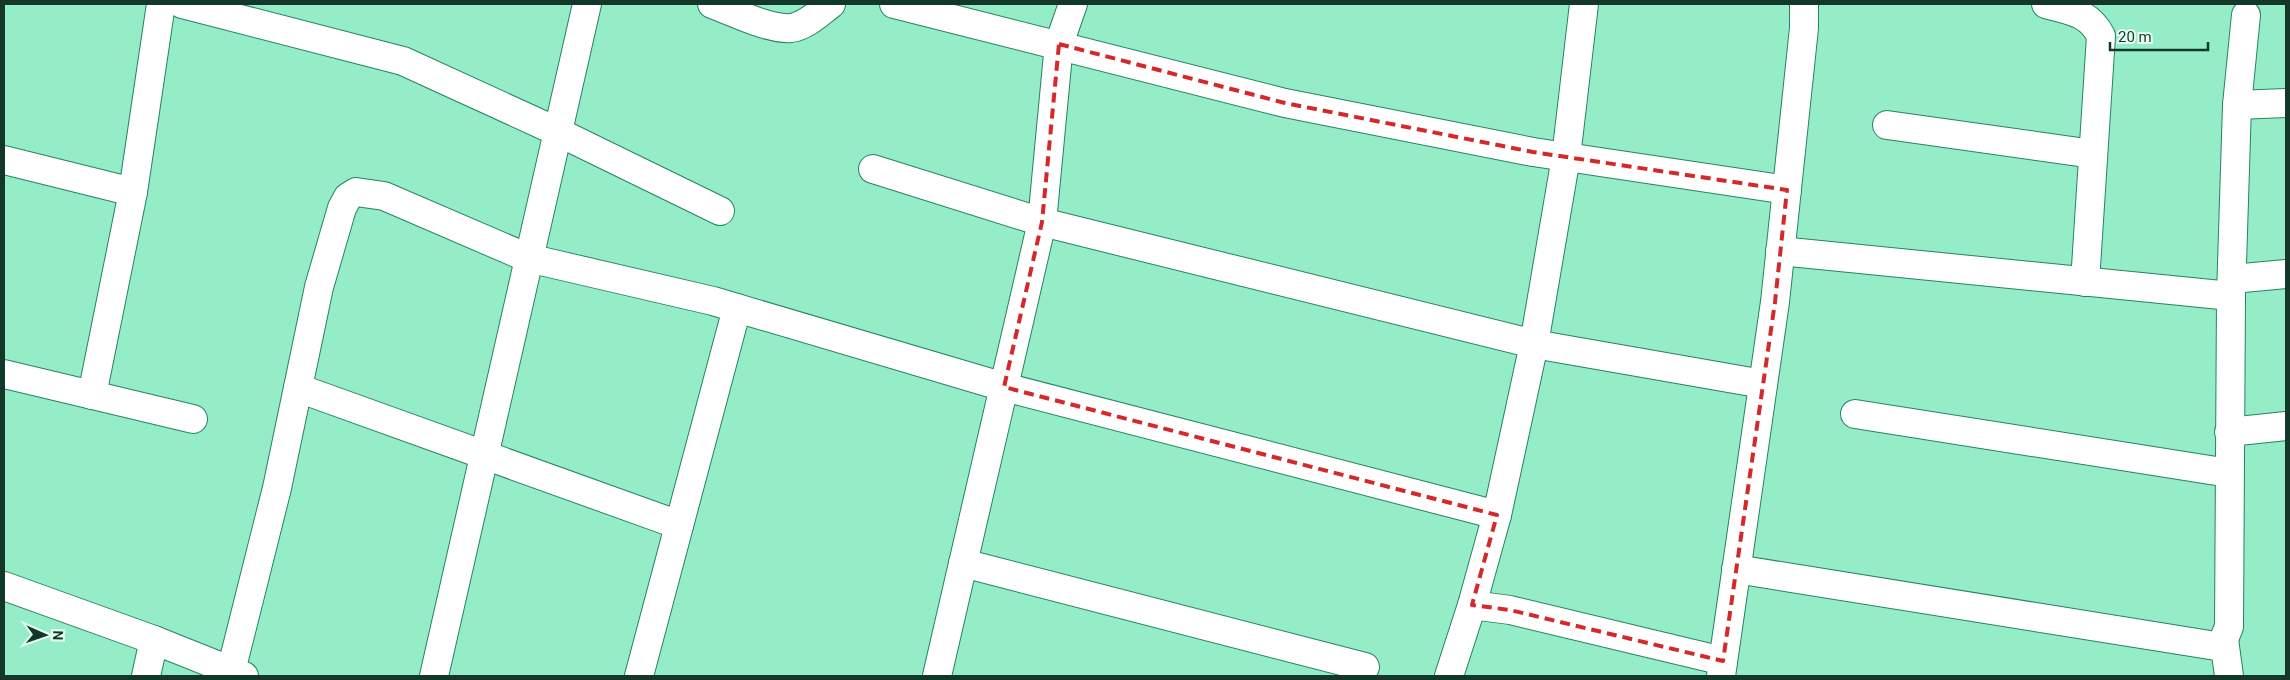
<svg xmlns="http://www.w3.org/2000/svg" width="2290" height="680" font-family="Roboto,sans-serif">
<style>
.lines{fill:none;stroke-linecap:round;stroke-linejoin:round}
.street-casing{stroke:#268362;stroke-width:30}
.street{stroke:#fff;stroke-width:28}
.marked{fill:none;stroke:#d62828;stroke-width:4;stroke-dasharray:10 6;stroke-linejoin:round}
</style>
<rect width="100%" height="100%" fill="#95edc7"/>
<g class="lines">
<!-- street casing -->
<g class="street-casing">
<g id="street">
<polyline points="182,4 403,61 556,131 720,211"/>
<path d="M712,4C732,11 769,30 791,28C806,26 820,12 831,4"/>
<polyline points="894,4 1285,103 1533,152 1787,190"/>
<polyline points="1584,4 1566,157 1534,344 1763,384"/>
<path d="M2046,4C2070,11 2089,12 2101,36L2085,282"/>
<polyline points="2237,105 2286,103"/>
<polyline points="1887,125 2093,154"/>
<polyline points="4,160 133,192 161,4"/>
<polyline points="873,169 1042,222 1534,344 1497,515 1472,605"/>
<polyline points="1780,251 2231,296"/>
<polyline points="2232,279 2286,274"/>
<polyline points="4,374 193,419"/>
<polyline points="298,388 679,525"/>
<polyline points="92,395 133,192"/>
<polyline points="1855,414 2229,473"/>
<polyline points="2229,432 2286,426"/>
<polyline points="963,563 1365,667"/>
<polyline points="1736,569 2216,646 2223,641 2229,627 2231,296 2237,105 2246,15"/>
<polyline points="4,586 154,640 244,676"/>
<polyline points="2224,639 2229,676"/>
<polyline points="231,671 277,488 319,287 342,208 348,197 356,192 384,196 528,258 713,301 1004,387 1497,515"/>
<polyline points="146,676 154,640"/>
<polyline points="434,676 587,4"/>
<polyline points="639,676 737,308"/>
<polyline points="937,676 1042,222 1059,44 1073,4"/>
<polyline points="1449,676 1472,605 1510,610 1723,661"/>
<polyline points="1721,676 1775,302 1804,28 1804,4"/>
</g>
</g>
<!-- street -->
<use href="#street" class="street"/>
</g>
<!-- marked area -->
<path class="marked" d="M1059,44L1285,103L1533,152L1787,190L1775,302L1723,661L1510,610L1472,605L1497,515L1004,387L1042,222Z"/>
<!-- border -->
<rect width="2290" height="680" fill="none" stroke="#13382a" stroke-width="10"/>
<!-- north arrow -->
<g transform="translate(45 635) rotate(92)" stroke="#e7fff3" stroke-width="4" paint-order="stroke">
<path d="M0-4L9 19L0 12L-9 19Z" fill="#13382a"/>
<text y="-8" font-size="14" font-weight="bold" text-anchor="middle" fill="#13382a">N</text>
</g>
<!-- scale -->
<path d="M2110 42v8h98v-8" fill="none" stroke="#13382a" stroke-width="2.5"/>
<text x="2118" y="42" font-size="15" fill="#13382a" stroke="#e7fff3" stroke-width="4" paint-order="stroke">20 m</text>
</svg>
